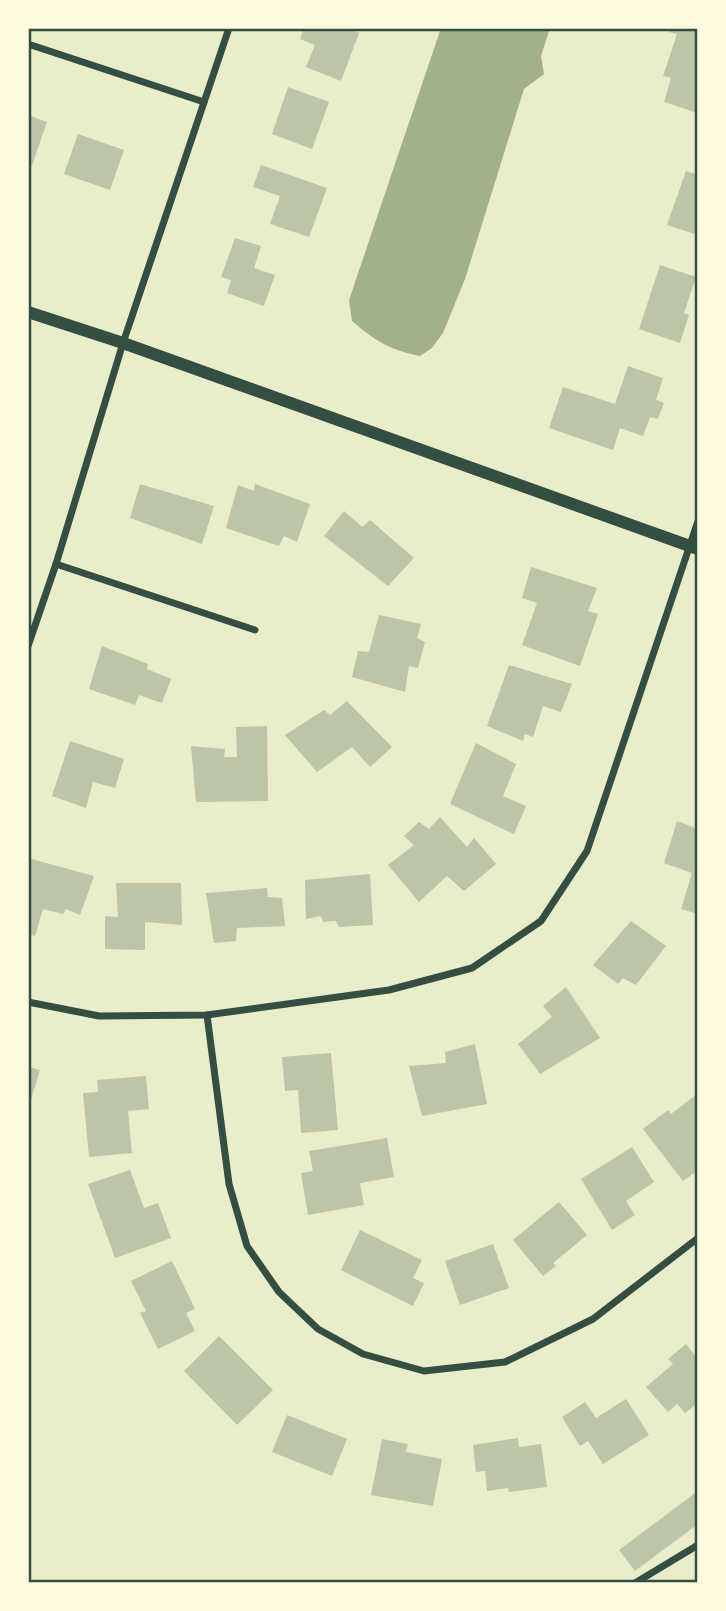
<svg xmlns="http://www.w3.org/2000/svg" width="726" height="1611" font-family="'Fira Sans',sans-serif">
<style>
.water{fill:#a3b18a}
.building{fill:#bcc5a7}
.lines{fill:none;stroke-linecap:round;stroke-linejoin:round}
.minor{stroke:#344e41;stroke-width:7}
.tertiary{stroke:#344e41;stroke-width:12}
.neatline{fill:none;stroke:#344e41;stroke-width:2.5}
</style>
<rect width="100%" height="100%" fill="#e9edc9"/>
<!-- water -->
<path class="water" d="M441,28H550L541,56L544,74L524,89L465,279L443,333L432,348L420,356C390,350 375,341 352,321L349,300Z"/>
<!-- building -->
<g class="building">
<polygon points="304,28 346,28 359,33 341,81 306,67 315,45 300,39"/>
<polygon points="671,28 698,28 698,113 664,102 671,78 663,76 677,34 669,32"/>
<polygon points="288,87 329,102 312,149 272,134"/>
<polygon points="28,115 47,122 30,171 28,170"/>
<polygon points="78,134 124,150 110,190 64,174"/>
<polygon points="261,165 327,188 309,237 270,224 280,196 253,187"/>
<polygon points="686,171 698,175 698,235 667,225"/>
<polygon points="235,238 261,246 254,268 275,275 264,306 227,293 231,280 221,277"/>
<polygon points="660,265 696,277 684,313 689,315 680,343 639,329"/>
<polygon points="628,366 663,378 656,400 664,403 658,419 650,417 643,436 620,428 613,450 549,428 563,387 615,404"/>
<polygon points="140,484 214,506 202,544 130,518"/>
<polygon points="255,484 310,504 297,542 284,536 279,546 226,528 238,485 254,491"/>
<polygon points="344,511 362,527 370,520 414,558 388,586 324,536"/>
<polygon points="531,567 597,588 588,611 598,614 580,666 522,645 537,603 522,598"/>
<polygon points="379,615 421,624 417,638 425,642 418,668 409,666 405,692 352,677 358,651 369,652"/>
<polygon points="102,646 148,664 147,669 171,679 162,703 139,695 135,705 89,689"/>
<polygon points="509,665 572,684 561,712 543,706 533,737 525,734 523,741 487,726"/>
<polygon points="347,701 392,747 370,767 352,747 317,772 285,735 324,710 330,715"/>
<polygon points="267,726 268,801 196,802 191,746 225,749 224,757 237,757 236,727"/>
<polygon points="70,741 124,759 115,788 93,782 86,808 52,796"/>
<polygon points="476,743 516,764 503,796 526,806 514,834 450,804"/>
<polygon points="440,817 467,847 474,838 496,864 464,891 447,876 419,902 388,865 414,845 404,836 419,822 429,829"/>
<polygon points="677,821 698,829 698,914 681,909 692,873 664,863"/>
<polygon points="28,858 94,876 80,915 66,909 63,914 43,909 35,936 28,934"/>
<polygon points="370,874 373,925 339,927 336,921 323,922 321,916 306,919 305,880"/>
<polygon points="116,883 181,883 182,925 145,922 145,950 105,949 105,916 118,917"/>
<polygon points="267,888 268,897 282,898 285,926 237,928 236,941 214,943 206,893"/>
<polygon points="631,921 666,946 636,985 623,978 618,984 593,965"/>
<polygon points="566,987 600,1038 540,1074 518,1044 552,1017 543,1006"/>
<polygon points="475,1044 487,1104 422,1116 409,1066 446,1063 445,1052"/>
<polygon points="331,1053 338,1130 301,1133 298,1090 285,1091 282,1057"/>
<polygon points="28,1067 40,1070 29,1106 28,1106"/>
<polygon points="146,1076 149,1109 128,1111 132,1153 89,1157 83,1093 98,1092 97,1080"/>
<polygon points="697,1094 698,1170 683,1181 643,1129 668,1110 671,1114"/>
<polygon points="387,1138 394,1177 360,1183 364,1205 308,1215 301,1173 313,1171 309,1151"/>
<polygon points="632,1147 654,1182 626,1201 635,1215 612,1230 581,1179"/>
<polygon points="130,1170 144,1208 158,1203 171,1238 115,1258 88,1184"/>
<polygon points="559,1202 587,1235 553,1263 556,1266 543,1276 513,1240"/>
<polygon points="360,1230 422,1260 413,1278 424,1283 413,1306 341,1270"/>
<polygon points="493,1244 509,1288 460,1305 445,1261"/>
<polygon points="172,1261 195,1309 186,1313 195,1331 158,1349 140,1313 146,1311 131,1281"/>
<polygon points="219,1336 273,1390 237,1425 184,1371"/>
<polygon points="686,1344 698,1359 698,1403 685,1413 677,1404 668,1412 646,1387 673,1364 668,1359"/>
<polygon points="626,1399 649,1435 603,1464 588,1441 580,1446 562,1417 585,1402 596,1418"/>
<polygon points="287,1415 347,1439 332,1476 272,1452"/>
<polygon points="518,1438 519,1447 541,1444 547,1487 509,1492 508,1488 487,1491 485,1471 476,1472 473,1445"/>
<polygon points="382,1439 408,1444 406,1452 442,1459 433,1506 371,1495"/>
<polygon points="698,1491 698,1524 635,1571 619,1550"/>
</g>
<g class="lines">
<!-- minor -->
<g class="minor">
<polyline points="28,44 204,102"/>
<polyline points="56,564 255,630"/>
<polyline points="28,646 56,564 123,343 229,28"/>
<polyline points="28,1002 99,1016 207,1015 389,990 472,968 541,921 587,851 698,521"/>
<polyline points="207,1015 229,1184 247,1246 279,1292 318,1329 363,1354 424,1371 505,1362 593,1319 698,1238"/>
<polyline points="635,1583 698,1545"/>
</g>
<!-- tertiary -->
<polyline class="tertiary" points="28,312 123,343 698,549"/>
</g>
<!-- border -->
<rect width="726" height="1611" fill="none" stroke="#fefae0" stroke-width="60"/>
<rect x="30" y="30" width="666" height="1551" class="neatline"/>
</svg>
